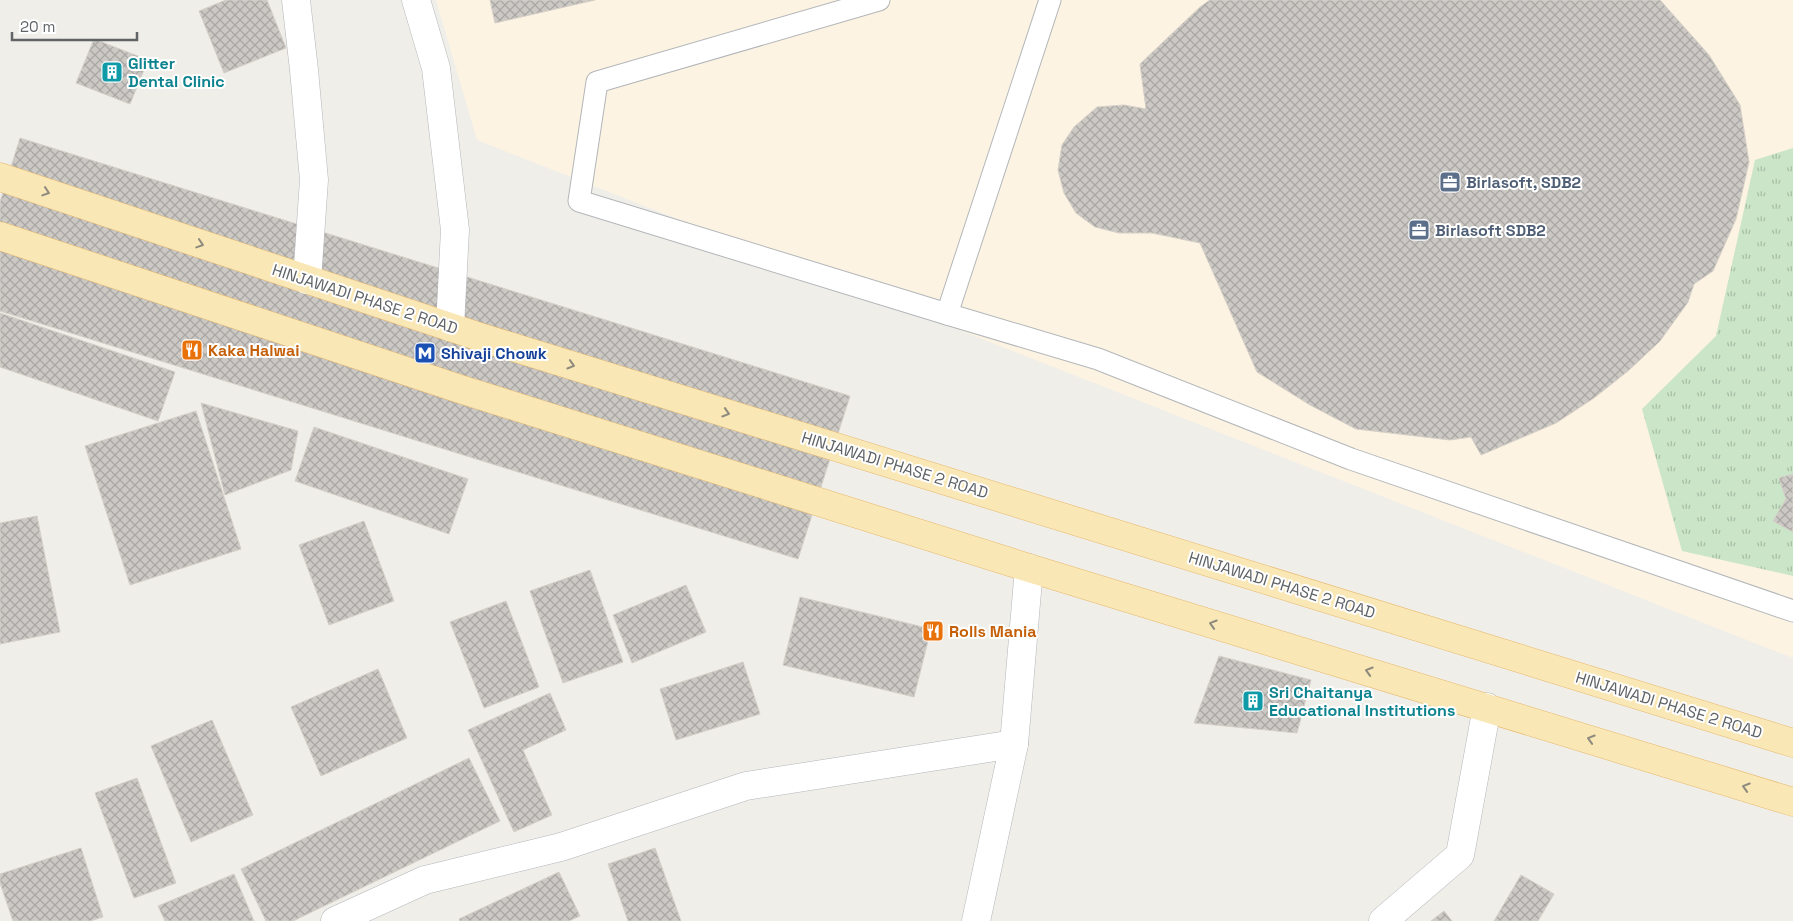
<svg xmlns="http://www.w3.org/2000/svg" width="1793" height="921" font-family="'Space Grotesk',sans-serif">
<style>
.commercial{fill:#fcf3e2}
.grass{fill:url(#grass-tufts)}
.building{fill:url(#building-cross-hatch);stroke:#d5cfc7}
.lines{fill:none;stroke-linecap:round;stroke-linejoin:round}
.service-casing{stroke:#b3b6b9;stroke-width:23}
.minor-casing{stroke:#b3b6b9;stroke-width:29}
.primary-casing{stroke:#e7b86b;stroke-width:29}
.service{stroke:#fff;stroke-width:21}
.minor{stroke:#fff;stroke-width:28}
.primary{stroke:#f9e7b5;stroke-width:28}
.oneway{stroke:#8e8b7e}
.labels{text-anchor:middle;dominant-baseline:central;stroke-width:4;stroke-linejoin:round;paint-order:stroke}
.culture-label{font-size:16px;font-weight:bold;fill:#0d838f;stroke:#fff;text-anchor:start}
.service-label{font-size:16px;font-weight:bold;fill:#4e5e75;stroke:#fff;text-anchor:start}
.street-label{font-size:16px;fill:#606467;stroke:#fff}
.food-label{font-size:16px;font-weight:bold;fill:#c56008;stroke:#fff;text-anchor:start}
.transit-label{font-size:16px;font-weight:bold;fill:#164399;stroke:#fff;text-anchor:start}
</style>
<defs>
<pattern id="grass-tufts" width="24" height="20" patternUnits="userSpaceOnUse" patternTransform="scale(1.25)"><rect width="24" height="20" fill="#cae5c8"/><path d="M3 7l-1-3M5 7V3M7 7l1-3M15 17l-1-3M17 17v-4M19 17l1-3" fill="none" stroke="#a7bda6"/></pattern>
<pattern id="building-cross-hatch" width="8" height="8" patternUnits="userSpaceOnUse" patternTransform="scale(1.25)"><rect width="8" height="8" fill="#ccc9c5"/><path d="M0 0l8 8M0 8l8-8" fill="none" stroke="#a9a7a4"/></pattern>
</defs>
<rect width="100%" height="100%" fill="#f0eee9"/>
<!-- commercial -->
<polygon class="commercial" points="436,0 1793,0 1793,658 477,140"/>
<!-- grass -->
<polygon class="grass" points="1793,148 1793,576 1682,551 1642,409 1716,336 1755,160"/>
<!-- building -->
<g class="building">
<polygon points="226,0 267,0 286,48 224,73 199,11"/>
<polygon points="490,0 595,0 495,23"/>
<polygon points="1210,0 1660,0 1709,55 1740,105 1749,162 1736,219 1713,271 1694,284 1688,302 1660,341 1628,371 1594,398 1556,423 1481,455 1471,437 1450,440 1356,429 1310,405 1257,372 1200,243 1152,233 1119,233 1095,227 1076,213 1064,193 1058,170 1062,145 1074,127 1097,107 1124,105 1146,109 1140,64 1200,7"/>
<polygon points="94,39 148,60 130,104 76,83"/>
<polygon points="20,138 850,396 798,559 0,311 0,202"/>
<polygon points="0,313 175,372 158,421 0,367"/>
<polygon points="201,403 298,431 291,470 225,495"/>
<polygon points="196,411 241,549 130,585 85,446"/>
<polygon points="314,427 468,479 449,534 295,481"/>
<polygon points="1793,474 1793,532 1773,521 1786,499 1779,478"/>
<polygon points="37,516 60,632 0,644 0,523"/>
<polygon points="364,521 394,601 329,625 299,545"/>
<polygon points="590,570 623,662 563,683 530,591"/>
<polygon points="686,585 706,632 632,663 613,615"/>
<polygon points="800,597 931,629 914,697 783,665"/>
<polygon points="506,601 539,687 484,708 450,622"/>
<polygon points="1219,656 1311,680 1297,733 1194,723"/>
<polygon points="743,662 760,714 676,740 660,689"/>
<polygon points="378,669 407,738 321,776 291,707"/>
<polygon points="550,693 566,730 523,750 552,815 514,832 468,730"/>
<polygon points="212,720 253,815 191,842 151,746"/>
<polygon points="469,758 500,821 293,921 266,921 241,869"/>
<polygon points="137,778 176,883 134,898 95,793"/>
<polygon points="81,848 103,917 90,921 13,921 0,883 0,874"/>
<polygon points="655,848 681,921 628,921 608,864"/>
<polygon points="559,872 580,916 569,921 460,921 459,919"/>
<polygon points="234,874 254,921 165,921 158,906"/>
<polygon points="1521,875 1554,894 1538,921 1494,921"/>
<polygon points="1444,911 1452,921 1431,921"/>
</g>
<g class="lines">
<!-- service casing -->
<g class="service-casing">
<g id="service">
<polyline points="879,0 597,82 579,201 947,314 1098,359 1351,459 1793,611"/>
<polyline points="947,314 1050,0"/>
</g>
</g>
<!-- minor casing -->
<g class="minor-casing">
<g id="minor">
<polyline points="296,0 304,70 314,180 307,280"/>
<polyline points="416,0 436,68 455,230 450,327"/>
<polyline points="335,921 425,880 561,847 746,786 1014,744"/>
<polyline points="976,921 1014,744 1029,568"/>
<polyline points="1383,921 1460,855 1487,707"/>
</g>
</g>
<!-- primary casing -->
<g class="primary-casing">
<g id="primary">
<polyline points="0,177 480,337 1793,743"/>
<polyline points="0,236 463,390 1029,568 1793,802"/>
</g>
</g>
<!-- service -->
<use href="#service" class="service"/>
<!-- minor -->
<use href="#minor" class="minor"/>
<!-- primary -->
<use href="#primary" class="primary"/>
</g>
<!-- one-way arrows -->
<defs><path id="oneway-chevron" d="M-2-3.5L2.5 0L-2 3.5" fill="none" stroke-width="1.6" stroke-linecap="round" stroke-linejoin="round" transform="scale(1.25)"/></defs>
<g class="oneway">
<use href="#oneway-chevron" transform="translate(46 192) rotate(18)"/>
<use href="#oneway-chevron" transform="translate(200 244) rotate(18)"/>
<use href="#oneway-chevron" transform="translate(571 365) rotate(17)"/>
<use href="#oneway-chevron" transform="translate(726 413) rotate(17)"/>
<use href="#oneway-chevron" transform="translate(1213 624) rotate(-163)"/>
<use href="#oneway-chevron" transform="translate(1369 671) rotate(-163)"/>
<use href="#oneway-chevron" transform="translate(1591 739) rotate(-163)"/>
<use href="#oneway-chevron" transform="translate(1746 787) rotate(-163)"/>
</g>
<!-- icons -->
<defs>
<g id="building-square" transform="scale(1.125)"><rect x="-9" y="-9" width="18" height="18" rx="4" fill="#0f9aa8" stroke="#fff"/><path d="M-4-6H4V6H1V3H-1V6H-4ZM-2.5-4.3h1.7v1.8h-1.7ZM.8-4.3h1.7v1.8H.8ZM-2.5-1h1.7V.8h-1.7ZM.8-1h1.7V.8H.8Z" fill="#fff"/></g>
<g id="office-square" transform="scale(1.125)"><rect x="-9" y="-9" width="18" height="18" rx="4" fill="#5c6f8a" stroke="#fff"/><path d="M-6-3h4V-5.5h4V-3h4V5H-6ZM-1-4.5V-3h2v-1.5ZM-6 0V1H6V0Z" fill="#fff"/></g>
<g id="restaurant-square" transform="scale(1.125)"><rect x="-9" y="-9" width="18" height="18" rx="4" fill="#e8710a" stroke="#fff"/><path d="M-5-6h1v4h1v-4h1v4h1v-4h1v5L-1.5 .5V6h-2V.5L-5-1ZM5-6V6H3V1.5H1.5Q1.5-4 5-6Z" fill="#fff"/></g>
<g id="metro-square" transform="scale(1.125)"><rect x="-9" y="-9" width="18" height="18" rx="4" fill="#1a4fb4" stroke="#fff"/><path d="M-5.5 5V-5H-3L0 0L3-5H5.5V5H3V-.5L0 4L-3-.5V5Z" fill="#fff"/></g>
</defs>
<g fill-rule="evenodd">
<use href="#building-square" x="112" y="72"/>
<use href="#office-square" x="1450" y="182"/>
<use href="#office-square" x="1419" y="230"/>
<use href="#restaurant-square" x="192" y="350"/>
<use href="#metro-square" x="425" y="353"/>
<use href="#restaurant-square" x="933" y="631"/>
<use href="#building-square" x="1253" y="701"/>
</g>
<g class="labels">
<!-- culture labels -->
<g class="culture-label">
<text x="128" y="63">Glitter<tspan x="128" dy="18">Dental Clinic</tspan></text>
<text x="1269" y="692">Sri Chaitanya<tspan x="1269" dy="18">Educational Institutions</tspan></text>
</g>
<!-- service labels -->
<g class="service-label">
<text x="1466" y="182">Birlasoft, SDB2</text>
<text x="1435" y="230">Birlasoft SDB2</text>
</g>
<!-- street labels -->
<g class="street-label">
<text transform="translate(365 299) rotate(18)">HINJAWADI PHASE 2 ROAD</text>
<text transform="translate(895 465) rotate(17)">HINJAWADI PHASE 2 ROAD</text>
<text transform="translate(1282 585) rotate(17)">HINJAWADI PHASE 2 ROAD</text>
<text transform="translate(1669 705) rotate(17)">HINJAWADI PHASE 2 ROAD</text>
</g>
<!-- food labels -->
<g class="food-label">
<text x="208" y="350">Kaka Halwai</text>
<text x="949" y="631">Rolls Mania</text>
</g>
<!-- transit labels -->
<g class="transit-label">
<text x="441" y="353">Shivaji Chowk</text>
</g>
</g>
<!-- scale -->
<path d="M12 32v8h125v-8" fill="none" stroke="#606467" stroke-width="2.5"/>
<text x="20" y="32" font-size="15" fill="#606467" stroke="#ffffff" stroke-width="4" paint-order="stroke">20 m</text>
</svg>
